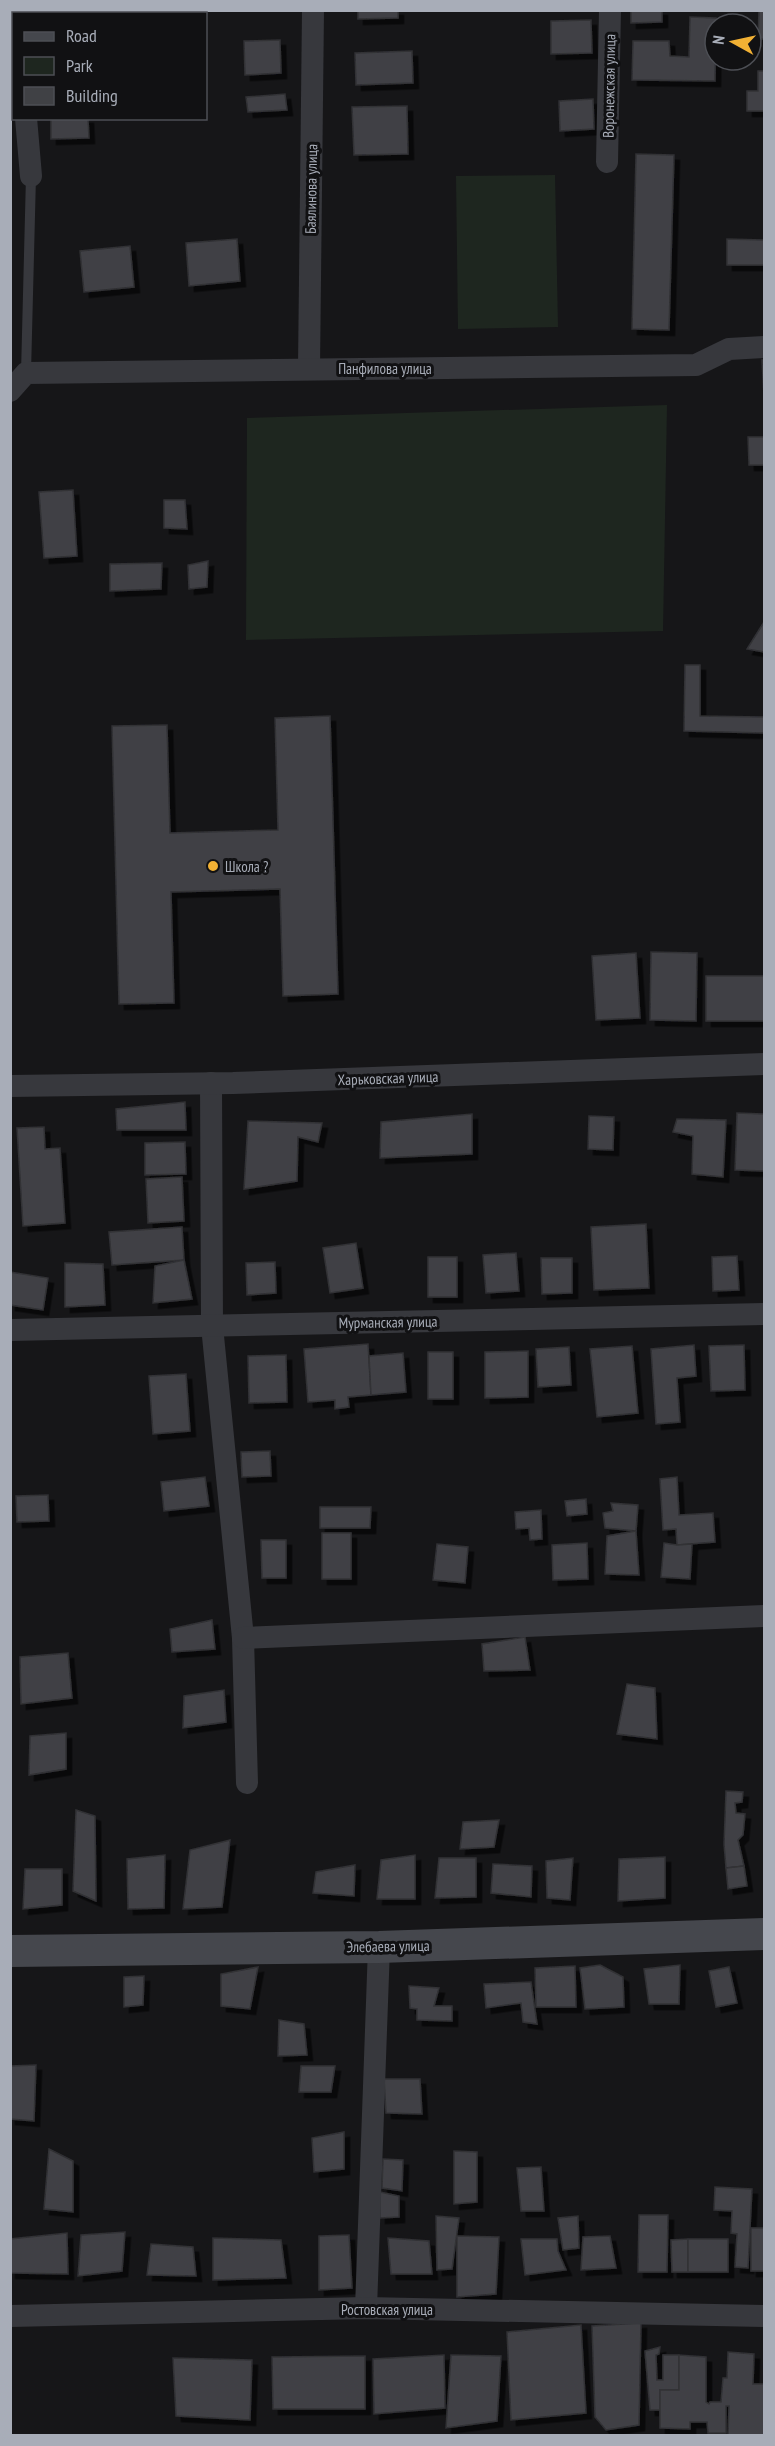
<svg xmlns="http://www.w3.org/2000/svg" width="775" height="2446" font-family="'PT Sans Narrow',sans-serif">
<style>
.green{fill:#1e261f}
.building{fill:#404145;stroke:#303034;stroke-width:1.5;filter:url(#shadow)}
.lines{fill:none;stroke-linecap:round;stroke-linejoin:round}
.service{stroke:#37383d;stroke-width:10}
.minor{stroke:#37383d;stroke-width:22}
.secondary{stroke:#45474d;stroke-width:32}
.poi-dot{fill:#f2b134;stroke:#111113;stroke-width:2}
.labels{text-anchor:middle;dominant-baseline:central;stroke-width:6;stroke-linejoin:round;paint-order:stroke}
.street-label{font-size:15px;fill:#a8adb8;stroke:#111113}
.poi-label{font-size:15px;fill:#a8adb8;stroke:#111113;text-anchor:start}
</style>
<defs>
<filter id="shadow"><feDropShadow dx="5.5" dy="5.5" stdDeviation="0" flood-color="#0009"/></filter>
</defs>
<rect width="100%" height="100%" fill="#161618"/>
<!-- green -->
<g class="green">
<polygon points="555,175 558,327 458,329 456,176"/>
<polygon points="667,405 663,631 246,640 247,418"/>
</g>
<!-- building -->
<g class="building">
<polygon points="358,10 398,10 398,18 358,19"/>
<polygon points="631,10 662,10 662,22 631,23"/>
<polygon points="759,10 764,10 764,39 758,39"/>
<polygon points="690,17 716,18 715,81 632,80 633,41 669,41 670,56 689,57"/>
<polygon points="591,20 592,53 551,54 551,21"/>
<polygon points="280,40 281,73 245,75 244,41"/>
<polygon points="412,51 413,83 356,85 355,53"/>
<polygon points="758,71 764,71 764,111 747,111 747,91 758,91"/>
<polygon points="285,94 287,110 248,112 246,97"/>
<polygon points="593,99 594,129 560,131 559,101"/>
<polygon points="407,106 408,154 354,155 352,107"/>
<polygon points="51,118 88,118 89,138 51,139"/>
<polygon points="636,154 674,155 669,330 632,329"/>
<polygon points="237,239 240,281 189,286 186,243"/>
<polygon points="727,239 764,240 764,265 727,265"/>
<polygon points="130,246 134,287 84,292 80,251"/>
<polygon points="762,360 764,360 764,396"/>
<polygon points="748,437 764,437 764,465 749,465"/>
<polygon points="73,490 77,556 44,558 39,492"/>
<polygon points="164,500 185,500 187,529 164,528"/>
<polygon points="208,561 207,587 189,589 188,565"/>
<polygon points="162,563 161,589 110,591 110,564"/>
<polygon points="764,622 764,652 747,649"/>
<polygon points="685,665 700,665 700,716 764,717 764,733 684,731"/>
<polygon points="330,716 338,994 283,996 280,889 171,892 174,1003 119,1004 112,726 167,725 170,833 278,830 275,718"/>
<polygon points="651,952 697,953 696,1021 650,1020"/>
<polygon points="636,953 640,1018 596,1020 592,956"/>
<rect x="706" y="976" width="58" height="45"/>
<polygon points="185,1102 186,1130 117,1130 116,1109"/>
<polygon points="737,1113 764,1114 764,1171 735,1170"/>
<polygon points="472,1114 472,1154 380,1158 381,1122"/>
<polygon points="589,1116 614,1117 613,1150 588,1149"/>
<polygon points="677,1119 726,1120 723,1177 692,1174 693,1136 673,1132"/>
<polygon points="248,1121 322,1123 318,1142 298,1137 297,1181 244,1189"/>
<polygon points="44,1127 45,1149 60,1148 65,1223 23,1226 17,1128"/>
<polygon points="185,1142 186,1174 145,1175 145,1143"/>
<polygon points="182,1177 184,1221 148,1223 146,1179"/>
<polygon points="646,1224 649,1288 594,1290 591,1227"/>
<polygon points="182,1227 184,1260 112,1265 109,1232"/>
<polygon points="356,1243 363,1288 330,1293 323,1248"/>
<polygon points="516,1253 519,1291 486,1293 483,1255"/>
<polygon points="737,1256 739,1290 713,1291 712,1257"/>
<rect x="428" y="1257" width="29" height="40"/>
<polygon points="541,1258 572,1258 572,1293 542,1294"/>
<polygon points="184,1260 192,1299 153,1303 155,1266"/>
<polygon points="275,1262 276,1293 247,1295 246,1263"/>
<polygon points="65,1263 103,1264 105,1305 65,1307"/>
<polygon points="10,1272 48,1278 43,1310 10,1305"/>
<polygon points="368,1344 371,1395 348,1397 349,1407 335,1409 335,1400 308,1402 304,1349"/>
<polygon points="694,1345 696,1376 677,1378 680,1422 656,1424 651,1349"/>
<polygon points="744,1345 745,1390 711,1391 709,1346"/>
<polygon points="632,1346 638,1413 597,1417 590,1349"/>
<polygon points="569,1347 571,1385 538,1387 536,1349"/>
<polygon points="528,1351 528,1397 485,1398 485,1352"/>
<rect x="428" y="1352" width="25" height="47"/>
<polygon points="403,1353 406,1392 371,1395 369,1356"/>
<polygon points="286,1355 287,1402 249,1403 248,1356"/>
<polygon points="186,1374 190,1431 153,1434 149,1376"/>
<polygon points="270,1451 271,1476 242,1477 241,1452"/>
<polygon points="205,1477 209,1506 164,1511 161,1482"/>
<polygon points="677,1477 679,1515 713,1513 715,1542 677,1545 676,1529 663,1530 660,1479"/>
<polygon points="48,1495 49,1521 17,1522 16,1496"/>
<polygon points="586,1499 587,1514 567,1516 565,1501"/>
<polygon points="611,1503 638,1505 636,1531 605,1528 603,1513 613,1511"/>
<polygon points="320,1507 371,1507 370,1528 320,1528"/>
<polygon points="541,1510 542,1539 530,1540 529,1528 516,1529 515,1512"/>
<polygon points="636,1531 639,1575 605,1574 607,1536"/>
<rect x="322" y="1533" width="29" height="46"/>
<polygon points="261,1540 286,1540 286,1578 262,1578"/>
<polygon points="587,1543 588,1579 553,1580 552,1545"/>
<polygon points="664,1543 677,1545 692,1544 690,1579 661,1577"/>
<polygon points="437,1544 468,1547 465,1583 433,1580"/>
<polygon points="212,1620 215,1649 172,1652 170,1629"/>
<polygon points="525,1637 530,1670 484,1671 482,1644"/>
<polygon points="68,1653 72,1698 21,1704 20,1657"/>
<polygon points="627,1684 655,1688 657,1739 617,1734"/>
<polygon points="224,1690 226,1722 183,1728 184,1696"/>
<polygon points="66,1733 66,1769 29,1775 30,1736"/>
<polygon points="726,1791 743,1792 742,1802 735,1803 736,1813 745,1814 743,1835 738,1840 744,1866 726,1868 724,1844"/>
<polygon points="76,1810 95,1816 96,1901 73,1891"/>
<polygon points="499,1820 494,1847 460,1849 463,1822"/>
<polygon points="230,1840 222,1907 183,1909 190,1850"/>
<polygon points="165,1855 164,1908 128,1909 127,1859"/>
<polygon points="415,1855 415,1899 377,1899 381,1860"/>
<polygon points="665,1857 665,1898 618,1901 619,1859"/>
<polygon points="439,1858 476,1858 476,1897 435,1898"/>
<polygon points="573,1858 570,1900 547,1898 546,1861"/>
<polygon points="493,1864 532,1866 531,1897 491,1893"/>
<polygon points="355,1865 354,1896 313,1893 316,1872"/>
<polygon points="744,1866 747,1886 728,1889 726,1868"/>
<polygon points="25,1869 62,1869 62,1905 23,1909"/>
<polygon points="600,1965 623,1977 624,2007 585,2009 580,1968"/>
<polygon points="680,1965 679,2004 649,2004 644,1969"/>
<polygon points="575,1966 576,2007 536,2007 535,1968"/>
<polygon points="258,1967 250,2009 221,2006 221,1974"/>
<polygon points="729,1967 737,2003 716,2007 709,1971"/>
<polygon points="144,1976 143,2005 124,2007 124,1977"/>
<polygon points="531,1982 537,2024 523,2022 521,2003 486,2008 484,1984"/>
<polygon points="409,1986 439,1988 434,2006 452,2006 452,2021 417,2020 417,2009 410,2008"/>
<polygon points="279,2020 304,2024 307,2055 278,2056"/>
<polygon points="36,2065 34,2121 10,2119 10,2066"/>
<polygon points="301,2066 335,2066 331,2092 299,2092"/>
<polygon points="384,2079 420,2079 422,2114 386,2113"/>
<polygon points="344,2132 344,2169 314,2172 312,2138"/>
<polygon points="49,2149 73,2161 73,2212 44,2209"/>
<polygon points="454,2151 477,2152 477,2202 454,2204"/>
<polygon points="383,2159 403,2160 402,2191 382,2188"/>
<polygon points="541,2167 544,2211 521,2211 517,2168"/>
<polygon points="715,2187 752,2189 748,2268 735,2267 737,2234 731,2233 732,2211 714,2210"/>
<polygon points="380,2192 399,2196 399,2217 380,2218"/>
<polygon points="639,2215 668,2215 667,2272 638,2272"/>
<polygon points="436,2216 459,2218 452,2269 437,2270"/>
<polygon points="578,2216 579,2248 563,2250 558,2218"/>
<rect x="751" y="2228" width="13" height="43"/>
<polygon points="125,2232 122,2271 78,2276 81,2235"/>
<polygon points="67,2233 68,2274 10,2273 10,2239"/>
<polygon points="349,2235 352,2288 319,2290 319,2236"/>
<polygon points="457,2236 499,2237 496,2294 457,2297"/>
<polygon points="610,2236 616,2268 581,2270 583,2237"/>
<polygon points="213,2238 281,2240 286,2278 213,2280"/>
<polygon points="388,2238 429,2241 432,2274 391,2274"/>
<polygon points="521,2239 557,2239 558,2251 566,2270 525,2275"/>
<polygon points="688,2239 688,2272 672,2272 671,2240"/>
<rect x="688" y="2239" width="40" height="33"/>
<polygon points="151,2244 193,2247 196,2276 147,2275"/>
<polygon points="641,2323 639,2425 606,2430 595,2417 592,2326"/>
<polygon points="581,2325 586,2413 511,2420 507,2332"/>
<polygon points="660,2347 659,2354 656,2355 657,2380 663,2380 663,2355 679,2355 679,2390 660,2390 660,2410 650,2410 645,2351"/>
<polygon points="728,2352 754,2354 753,2384 764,2384 764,2436 728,2435 729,2406 726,2406 726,2433 708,2433 707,2422 690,2422 690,2429 660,2428 660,2390 679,2390 679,2355 706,2357 706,2402 709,2404 710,2402 721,2402 723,2378 727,2378"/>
<polygon points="444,2355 445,2408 374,2414 373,2359"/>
<polygon points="451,2355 501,2356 497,2421 446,2428"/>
<polygon points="365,2356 365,2409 273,2409 272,2357"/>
<polygon points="173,2358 252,2360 250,2420 176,2416"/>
</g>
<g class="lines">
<!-- service -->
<polyline class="service" points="26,373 31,176"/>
<!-- minor -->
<g class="minor">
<polyline points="18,10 18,14"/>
<polyline points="26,118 31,176"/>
<polyline points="607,162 610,10"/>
<polyline points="309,368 313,10"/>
<polyline points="10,391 26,373 696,365 729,349 764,347"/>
<polyline points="211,1083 212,1326 243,1638 247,1783"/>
<polyline points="10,1086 233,1083 764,1064"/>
<polyline points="10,1330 764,1314"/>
<polyline points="243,1638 764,1616"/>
<polyline points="366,2308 379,1947"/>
<polyline points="10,2316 366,2308 764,2316"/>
</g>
<!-- secondary -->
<polyline class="secondary" points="10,1951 379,1947 764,1934"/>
</g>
<!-- markers -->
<circle class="poi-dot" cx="213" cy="866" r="6"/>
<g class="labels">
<!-- street labels -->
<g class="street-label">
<text transform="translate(609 86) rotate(-89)">Воронежская улица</text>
<text transform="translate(311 189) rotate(-89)">Баялинова улица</text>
<text x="385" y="368">Панфилова улица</text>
<text transform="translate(388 1078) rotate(-2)">Харьковская улица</text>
<text transform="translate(388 1322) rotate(-1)">Мурманская улица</text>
<text transform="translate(388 1946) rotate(-1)">Элебаева улица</text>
<text x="387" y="2309">Ростовская улица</text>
</g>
<!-- poi labels -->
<g class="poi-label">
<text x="225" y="866">Школа ?</text>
</g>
</g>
<!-- border -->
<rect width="775" height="2446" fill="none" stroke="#a8adb8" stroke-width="24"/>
<!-- legend -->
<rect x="12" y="12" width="195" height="108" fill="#111113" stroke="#4d4f55" stroke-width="1.5"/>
<rect x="24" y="32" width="30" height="9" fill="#45474d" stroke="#4d4f55" stroke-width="1.5"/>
<text x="66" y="42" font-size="18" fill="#a8adb8">Road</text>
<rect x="24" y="57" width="30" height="18" fill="#1e261f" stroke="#4d4f55" stroke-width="1.5"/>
<text x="66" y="72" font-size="18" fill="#a8adb8">Park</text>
<rect x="24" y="87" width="30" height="18" fill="#404145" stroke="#4d4f55" stroke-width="1.5"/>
<text x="66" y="102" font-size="18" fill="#a8adb8">Building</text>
<!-- north arrow -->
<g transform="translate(733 42) rotate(278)"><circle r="28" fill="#111113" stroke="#4d4f55" stroke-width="1.5"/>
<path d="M0-4.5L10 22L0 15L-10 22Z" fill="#f2b134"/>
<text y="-9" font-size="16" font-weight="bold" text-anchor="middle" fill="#a8adb8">N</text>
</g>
</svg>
